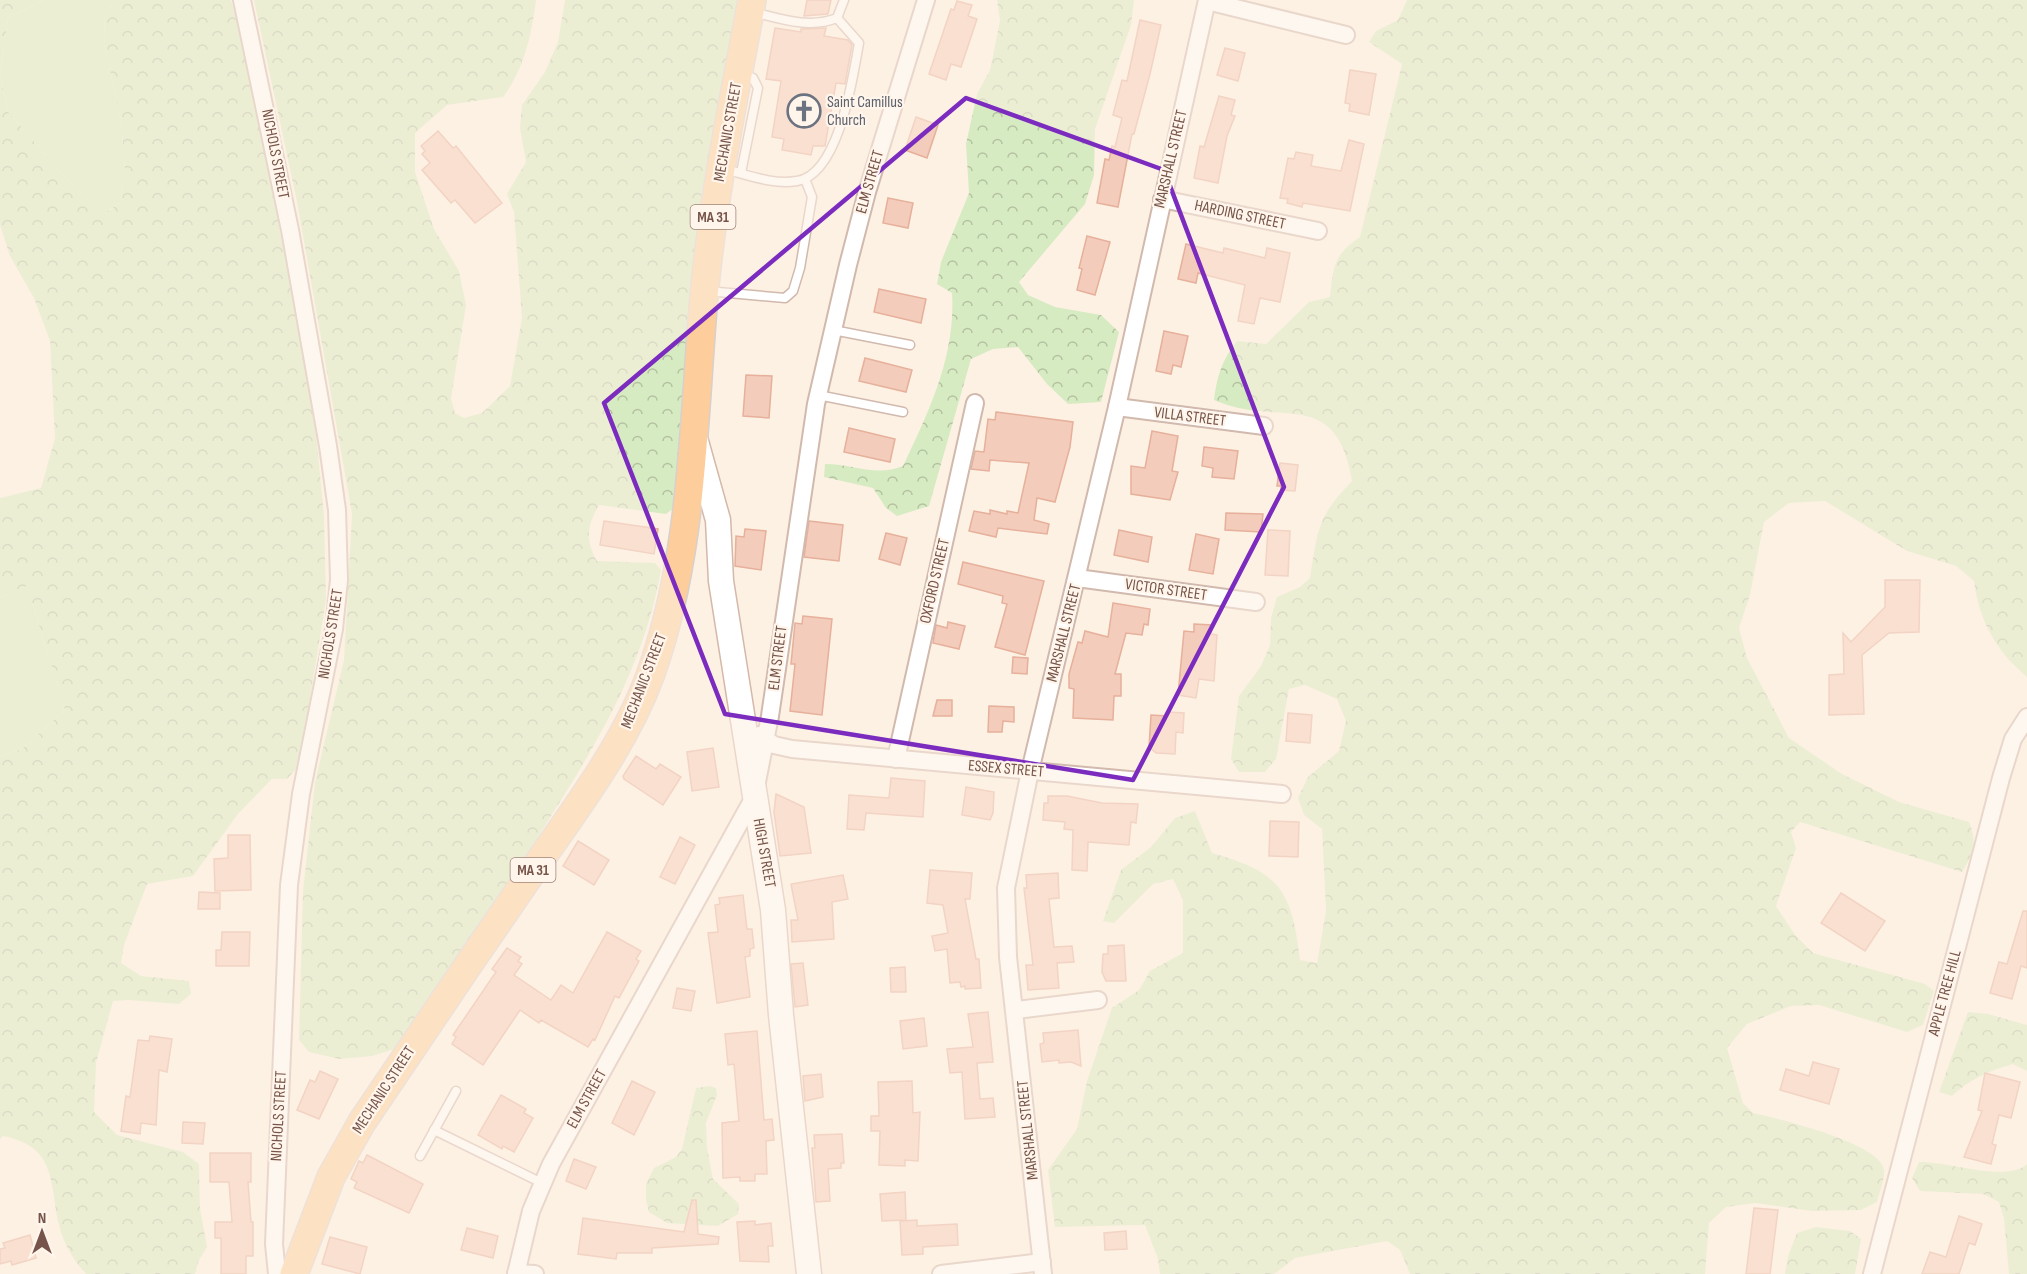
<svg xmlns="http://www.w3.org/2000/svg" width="2027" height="1274" font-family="'Sofia Sans Condensed',sans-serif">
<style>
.grass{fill:#d7ebc2}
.forest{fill:url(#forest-crowns)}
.building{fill:#f3ccbb;stroke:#e6b09b;stroke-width:1.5}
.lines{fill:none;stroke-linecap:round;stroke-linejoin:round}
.lane-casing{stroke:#d1b9ad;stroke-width:11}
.street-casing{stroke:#d1b9ad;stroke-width:20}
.secondary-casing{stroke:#d4b8aa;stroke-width:27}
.primary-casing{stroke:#d9cfcc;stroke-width:30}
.lane{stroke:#fff;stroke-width:8}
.street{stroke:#fff;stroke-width:16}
.secondary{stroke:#fff;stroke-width:24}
.primary{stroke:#fdce9b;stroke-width:27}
.marked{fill:none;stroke:#7b2cbf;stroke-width:4.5;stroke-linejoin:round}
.labels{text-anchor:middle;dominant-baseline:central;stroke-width:4.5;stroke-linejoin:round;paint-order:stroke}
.shield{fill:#fff5eb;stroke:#9f847a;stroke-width:1.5}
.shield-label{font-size:15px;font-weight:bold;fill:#765449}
.worship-label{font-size:16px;fill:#5b616d;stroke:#fff5eb;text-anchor:start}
.street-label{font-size:16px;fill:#765449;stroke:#fff5eb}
</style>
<defs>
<pattern id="forest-crowns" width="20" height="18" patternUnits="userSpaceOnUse" patternTransform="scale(1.5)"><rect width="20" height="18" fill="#d7ebc2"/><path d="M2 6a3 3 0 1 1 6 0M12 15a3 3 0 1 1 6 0" fill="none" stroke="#b3c1a0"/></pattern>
</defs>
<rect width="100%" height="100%" fill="#fdf1e4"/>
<!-- grass -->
<g class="grass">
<polygon points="43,0 115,0 105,15 104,44 121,119 125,169 121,202 107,211 81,195 8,112 0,75 8,18"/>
<polygon points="27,586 65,710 22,749 0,756 0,597"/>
</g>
<!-- forest -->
<g class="forest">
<polygon points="0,0 43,0 8,18 0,75"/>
<path d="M115,0H231L242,34L313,402L324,515L326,600L299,766L287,779H272L238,814L193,876L147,884L124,945L121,963L141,976L189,981L191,994L179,1004L128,1000L113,1001L96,1063L94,1112L117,1135L183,1152L199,1164L200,1208L207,1247L199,1260L195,1274H86C74,1261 63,1243 59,1225C49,1181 57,1147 3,1136L0,1139V756L22,749L65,710L27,586L0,597V498L41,488L55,438L50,341L34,298L10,256L0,225V75L8,112L81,195L108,211L121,202L125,169L121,119L104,44L105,15Z"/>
<path d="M254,0H536C532,33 524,70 503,97L447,105L415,133V172L434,229L459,271L466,305L451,399L455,413L464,418L482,413L510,386L522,318L514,212L507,194L526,162L520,128L522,105L545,72L558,42L565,0H741L701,199L676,502L674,508L666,514L599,505C587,526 585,540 597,561L655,563L661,570C644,666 599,740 548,821C505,890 459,958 413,1026L395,1049L372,1056L339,1059L309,1052L299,1040L303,891L315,782L344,660L352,514L297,202Z"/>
<path d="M997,0H1134L1131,25L1095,129L1094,175L1085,204L1019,282L1028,295L1055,307L1101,315L1119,332L1101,402L1068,404L1047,384L1018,347L993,349L971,359L929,506L897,516L886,508L873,488L824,477L825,464C854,464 876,477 903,466C929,412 956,355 952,293L937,284L941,262L969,193L966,144L977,94L990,70L1000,21Z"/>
<path d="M1407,0H2027V677C1996,651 1979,621 1974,581L1956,566L1907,551L1825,501L1789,503L1764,522L1750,595L1739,628L1747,658L1789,738L1842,774L1899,802L1969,822C1978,842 1973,854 1962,872L1800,822L1791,832L1796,848L1776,906L1795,935L1813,953L1925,984L1934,991L1923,1025L1907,1032L1819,1005L1791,1006L1747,1024L1727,1048L1743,1103L1753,1113C1776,1118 1882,1143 1884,1170C1885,1179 1879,1193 1877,1202L1861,1210L1812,1211L1755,1203L1726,1207L1709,1223L1705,1274H1410L1400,1250L1387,1241L1295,1258L1274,1274H1160L1158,1259L1145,1225L1055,1227L1048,1170L1077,1129L1087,1081L1112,1008L1139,990L1150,971L1183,953V900L1173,879L1153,884L1114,923L1103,921L1121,870L1151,847L1175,818L1195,811L1212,853C1280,872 1292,890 1300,960L1317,963L1326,911L1322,829L1304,815L1298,798L1308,777L1339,751L1346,721L1337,699L1305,685L1289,689L1276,759L1265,772H1239L1231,759L1239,696L1261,666L1270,645L1271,618L1277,597L1300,587L1310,578C1318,529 1317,517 1352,481C1336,384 1278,429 1214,400C1217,376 1222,360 1237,341L1266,344L1309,302L1330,297C1333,267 1334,254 1360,237L1402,64L1369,42L1376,31L1398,20Z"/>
<path d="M1968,1012L1988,1014L2027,1025V1071L2013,1064C1989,1071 1970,1079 1952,1096L1939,1092Z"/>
<polygon points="710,1086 716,1088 717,1095 706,1123 707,1148 713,1179 739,1204 738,1214 718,1226 667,1223 649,1212 646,1200 646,1184 654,1168 676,1157 682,1149 696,1088"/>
<path d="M1919,1162C1948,1161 2007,1183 2027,1164V1274H2009L2004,1219L1999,1202L1983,1194L1920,1191L1912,1178Z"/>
<polygon points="1816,1227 1850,1231 1861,1239 1855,1274 1785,1274 1788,1256 1797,1233"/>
</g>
<!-- building -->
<g class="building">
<polygon points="807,0 831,0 828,14 804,16"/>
<polygon points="957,1 972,5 968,16 977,19 961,67 951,64 946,80 929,74 951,9 954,10"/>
<polygon points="1140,20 1161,25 1150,74 1134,134 1132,134 1118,207 1097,203 1105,159 1109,160 1112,146 1115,147 1122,118 1113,115 1122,80 1127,81"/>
<polygon points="775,28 801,32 801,29 826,28 824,36 848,40 852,45 845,84 836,83 825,146 813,146 811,155 782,150 784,139 772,137 781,81 766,79"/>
<polygon points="1225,48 1245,53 1238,81 1217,75"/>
<polygon points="1350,70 1376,74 1369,115 1349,111 1350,104 1345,103"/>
<polygon points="1219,96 1235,100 1231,115 1235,116 1227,136 1218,183 1194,178 1200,146 1204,147"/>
<polygon points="916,117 938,125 927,158 905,150"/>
<polygon points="438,131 453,148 456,146 502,203 475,223 455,200 451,203 422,170 430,163 422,154 425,151 421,146"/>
<polygon points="1349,140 1364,144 1350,211 1303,203 1302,207 1287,203 1288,199 1280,198 1288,158 1294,159 1296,152 1313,155 1311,166 1341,171"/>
<polygon points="888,198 913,203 908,228 883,223"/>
<polygon points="1087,236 1110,242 1095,295 1077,290 1082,269 1079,268"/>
<polygon points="1186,244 1223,253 1224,248 1265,258 1267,248 1290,253 1280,302 1260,298 1254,324 1238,321 1245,285 1198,273 1196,283 1178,279"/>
<polygon points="879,289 926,299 921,323 874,312"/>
<polygon points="1164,331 1188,336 1181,367 1173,365 1171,374 1156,371"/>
<polygon points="865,358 912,370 906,392 859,381"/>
<polygon points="746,375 772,376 769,418 743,416"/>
<polygon points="996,412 1073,422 1070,447 1055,502 1037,498 1034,520 1049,524 1047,534 998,528 996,537 969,531 974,511 990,514 990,510 1007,514 1007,511 1018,513 1029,463 990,460 989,471 971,469 975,451 984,452 988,419 995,420"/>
<polygon points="849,428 895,439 890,462 844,452"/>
<polygon points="1152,431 1178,436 1172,471 1178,472 1170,500 1131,494 1131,466 1145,468"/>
<polygon points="1204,447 1238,451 1234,479 1212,477 1213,468 1202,466"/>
<polygon points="1280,463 1298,465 1295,491 1281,490 1281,486 1277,486"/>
<polygon points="1226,513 1263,514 1261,532 1225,530"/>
<polygon points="604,521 658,529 654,554 600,545"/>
<polygon points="809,521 843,525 839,561 804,557"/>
<polygon points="745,529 766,531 761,570 735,566 736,536 744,537"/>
<polygon points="1119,530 1152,537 1148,562 1114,555"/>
<polygon points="1268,530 1290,531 1288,576 1265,575"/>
<polygon points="886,533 907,538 900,565 879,559"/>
<polygon points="1196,534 1219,539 1213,574 1189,570"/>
<polygon points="963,562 1044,581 1025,655 995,647 1007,604 1002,603 1003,596 958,584"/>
<polygon points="1885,580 1920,580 1919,632 1889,633 1862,655 1864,714 1829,715 1829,675 1844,674 1843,633 1851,642 1885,607"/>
<polygon points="1113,603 1150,609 1148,625 1144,624 1142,635 1126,633 1115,674 1121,674 1121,696 1114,696 1113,720 1073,718 1074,689 1069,688 1069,674 1078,642 1082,643 1085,631 1108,637"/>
<polygon points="803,616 832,619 822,715 790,711 795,664 791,664 795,623 802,624"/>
<polygon points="948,622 965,626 959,649 933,643 936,625 947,628"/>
<polygon points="1194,624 1212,625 1211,634 1217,635 1214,681 1199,679 1196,698 1178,695 1184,631 1194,632"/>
<polygon points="1013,657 1028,658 1027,674 1012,673"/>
<polygon points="937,700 952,700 952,716 933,716"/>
<polygon points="989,706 1014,707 1014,722 1003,721 1002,732 988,732"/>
<polygon points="1169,712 1184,713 1183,733 1176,732 1175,754 1156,753 1149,747 1151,715 1168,716"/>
<polygon points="1288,713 1312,715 1310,743 1286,741"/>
<polygon points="713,748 719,787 692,791 687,752"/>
<polygon points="636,756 656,769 660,764 681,777 663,805 624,779 623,776"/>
<polygon points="891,778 925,781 923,817 866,813 864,830 847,829 849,795 889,798"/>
<polygon points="966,787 994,792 993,813 990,820 962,815"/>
<polygon points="776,794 804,807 811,853 780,856 774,812"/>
<polygon points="1048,796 1067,796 1102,803 1138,804 1136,823 1131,822 1129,845 1088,842 1087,871 1072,870 1073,830 1064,829 1065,822 1043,820 1044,803 1048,803"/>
<polygon points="1270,821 1299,822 1298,857 1269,856"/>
<polygon points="228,835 250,835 251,890 215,891 214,859 228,858"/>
<polygon points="680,837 695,845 675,884 660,877"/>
<polygon points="578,841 609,860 594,885 563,866"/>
<polygon points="930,870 972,873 970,899 965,899 976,959 979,959 981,988 965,989 965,986 961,987 960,982 950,983 947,949 935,951 932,936 948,933 943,905 927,903"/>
<polygon points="1058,873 1059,898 1049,899 1054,947 1072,946 1074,962 1057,963 1059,988 1028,990 1026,965 1033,965 1024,888 1027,888 1026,875"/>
<polygon points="843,875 848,899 832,902 834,939 792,942 791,920 798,920 791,884"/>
<polygon points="199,892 220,893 220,909 198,909"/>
<polygon points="1841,893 1885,921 1865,951 1821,923"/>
<polygon points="743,895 747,929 752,929 754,948 750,949 750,956 745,957 750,997 717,1003 708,933 718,932 715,905 720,904 719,898"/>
<polygon points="2023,911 2027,911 2027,968 2021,966 2012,999 1990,993 1999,962 2007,964"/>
<polygon points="222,932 250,932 249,966 216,966 216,950 221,950"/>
<polygon points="607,932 641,951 636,959 639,961 619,998 615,996 595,1040 593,1039 588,1047 541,1020 539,1023 520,1010 483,1065 452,1044 456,1037 453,1035 496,972 492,969 507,948 521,957 518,961 522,964 514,975 551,1000 561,985 573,993"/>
<polygon points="1124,945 1126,981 1106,981 1102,972 1103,954 1108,954 1108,946"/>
<polygon points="803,963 808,1005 795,1007 791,964"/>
<polygon points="905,967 906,992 891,992 890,968"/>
<polygon points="677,988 695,991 691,1011 673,1008"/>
<polygon points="988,1012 993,1062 977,1063 980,1099 993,1098 995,1117 965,1119 962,1072 950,1073 947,1049 973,1047 968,1014"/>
<polygon points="924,1018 927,1046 903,1049 900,1021"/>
<polygon points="1078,1030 1081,1066 1071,1062 1059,1063 1059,1060 1042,1062 1040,1044 1044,1043 1043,1033"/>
<polygon points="757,1031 764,1120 772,1119 774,1140 766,1141 767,1174 755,1174 755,1181 740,1181 740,1177 723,1178 722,1123 739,1121 734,1064 728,1065 725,1034"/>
<polygon points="150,1036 172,1039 167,1072 159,1070 156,1125 141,1123 140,1134 121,1131 126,1096 130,1097 138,1040 149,1041"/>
<polygon points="1813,1062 1839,1069 1829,1104 1780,1090 1786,1069 1809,1076"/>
<polygon points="320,1071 338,1079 319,1119 297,1110 310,1080 315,1082"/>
<polygon points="1985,1073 2020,1082 2011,1118 1999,1115 1992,1144 1996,1145 1991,1164 1964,1157 1982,1111 1978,1110"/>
<polygon points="821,1074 823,1097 805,1101 803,1076"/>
<polygon points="632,1081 655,1092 634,1135 612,1123"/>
<polygon points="912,1081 913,1113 920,1112 918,1161 905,1160 905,1166 879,1165 880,1131 871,1131 871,1116 879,1116 878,1082"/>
<polygon points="501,1095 526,1109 524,1113 533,1118 514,1152 503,1146 502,1149 478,1135"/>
<polygon points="183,1122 205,1123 203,1144 182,1143"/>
<polygon points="842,1134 844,1163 841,1163 841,1168 828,1169 830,1201 816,1202 812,1148 815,1148 814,1135"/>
<polygon points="210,1153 251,1153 251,1182 248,1182 251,1222 253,1222 253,1256 246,1256 246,1274 221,1274 221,1238 215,1238 215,1222 232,1222 229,1182 210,1182"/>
<polygon points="367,1155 423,1184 409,1213 354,1188 357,1182 351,1179 359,1161 363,1163"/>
<polygon points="574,1159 596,1167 586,1189 566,1181"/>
<polygon points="905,1192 906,1220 882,1221 880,1194"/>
<polygon points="692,1200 696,1200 698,1234 719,1237 718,1244 652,1248 652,1253 617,1253 616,1259 578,1254 583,1218 684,1232"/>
<polygon points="1754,1208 1778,1210 1770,1274 1746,1274"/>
<polygon points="1959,1216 1982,1224 1975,1245 1969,1243 1959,1274 1922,1274 1930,1252 1946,1257"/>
<polygon points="917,1220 917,1226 957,1224 958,1245 923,1247 923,1254 902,1255 900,1221"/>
<polygon points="755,1221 755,1225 771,1223 773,1246 768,1246 769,1262 740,1261 737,1222"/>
<polygon points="467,1228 498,1236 493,1258 461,1250"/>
<polygon points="1126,1231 1127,1249 1105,1250 1104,1233"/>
<polygon points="30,1235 36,1258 12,1265 11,1261 0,1264 0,1249 5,1248 3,1243"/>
<polygon points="330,1237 367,1247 360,1274 322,1264"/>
</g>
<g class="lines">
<!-- lane casing -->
<g class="lane-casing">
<g id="lane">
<path d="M753,12C781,19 810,29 837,18L844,0"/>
<polyline points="741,74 753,78 758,88 741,173"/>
<path d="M724,169C748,175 773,185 797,181C839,175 853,77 859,43L837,18"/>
<polyline points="707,291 785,298 793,291 800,268 812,197 805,179"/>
<polyline points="833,330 910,345"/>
<polyline points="818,395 903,412"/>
<polyline points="434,1130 542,1183"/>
<polyline points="420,1156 456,1091"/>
</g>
</g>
<!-- street casing -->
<g class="street-casing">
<g id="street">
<polyline points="242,0 290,230 328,446 337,510 339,580 334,629 301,794 289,885 274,1244 277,1274"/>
<polyline points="1207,1 1346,35"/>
<polyline points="1162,199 1318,231"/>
<polyline points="1117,407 1264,426"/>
<polyline points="1077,578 1256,602"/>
<polyline points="759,735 774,745 792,749 1282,794"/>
<polyline points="896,759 975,403"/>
<polyline points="1016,1010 1098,1000"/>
<polyline points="516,1273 535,1274"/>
<polyline points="516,1274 531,1211 551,1164 754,797 770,716 816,404 848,265 867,192 926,0"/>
<polyline points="941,1274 1042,1262"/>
<polyline points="1043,1274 1008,957 1006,888 1030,771 1117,407 1207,0"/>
<polyline points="1872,1274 2001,778 2013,739 2027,717"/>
</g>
</g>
<!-- secondary casing -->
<g class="secondary-casing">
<polyline id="secondary" points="695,438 718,520 721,581 773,910 781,1015 809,1274"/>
</g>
<!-- primary casing -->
<g class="primary-casing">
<path id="primary" d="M294,1274L331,1177L362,1122C419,1037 476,953 534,869C576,808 624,746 650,676C694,554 693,423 704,296C713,196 734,98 752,0"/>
</g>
<!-- lane -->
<use href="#lane" class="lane"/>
<!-- street -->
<use href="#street" class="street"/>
<!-- secondary -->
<use href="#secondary" class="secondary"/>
<!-- primary -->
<use href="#primary" class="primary"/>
</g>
<!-- marked area -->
<path d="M0 0H2027V1274H0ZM966,98L1164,170L1284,487L1133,780L725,714L604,403Z" fill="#fdf1e4" fill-opacity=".55" fill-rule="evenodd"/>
<path class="marked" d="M966,98L1164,170L1284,487L1133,780L725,714L604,403Z"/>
<!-- icons -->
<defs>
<g id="church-ring" transform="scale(1.725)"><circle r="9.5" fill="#fff5eb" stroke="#6b7280" stroke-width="1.5"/><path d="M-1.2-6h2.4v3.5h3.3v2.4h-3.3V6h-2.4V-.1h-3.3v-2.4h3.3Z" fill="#6b7280"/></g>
</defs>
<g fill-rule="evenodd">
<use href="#church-ring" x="804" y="111"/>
</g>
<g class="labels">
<!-- shield labels -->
<g class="shield">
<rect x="690.5" y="205" width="45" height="24" rx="4.5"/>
<rect x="510.5" y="858" width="45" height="24" rx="4.5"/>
</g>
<g class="shield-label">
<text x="713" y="217">MA 31</text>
<text x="533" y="870">MA 31</text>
</g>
<!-- worship labels -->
<g class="worship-label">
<text x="827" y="102">Saint Camillus<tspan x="827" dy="18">Church</tspan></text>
</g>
<!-- street labels -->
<g class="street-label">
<text transform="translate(728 132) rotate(-80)">MECHANIC STREET</text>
<text transform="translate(275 154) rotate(79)">NICHOLS STREET</text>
<text transform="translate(1171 159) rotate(-77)">MARSHALL STREET</text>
<text transform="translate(870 182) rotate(-74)">ELM STREET</text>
<text transform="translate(1240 215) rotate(12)">HARDING STREET</text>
<text transform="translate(1190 417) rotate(7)">VILLA STREET</text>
<text transform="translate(935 581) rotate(-77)">OXFORD STREET</text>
<text transform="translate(1166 590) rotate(8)">VICTOR STREET</text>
<text transform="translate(1064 633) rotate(-76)">MARSHALL STREET</text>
<text transform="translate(331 634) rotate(-81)">NICHOLS STREET</text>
<text transform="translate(778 658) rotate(-83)">ELM STREET</text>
<text transform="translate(644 681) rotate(-69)">MECHANIC STREET</text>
<text transform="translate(1006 769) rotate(5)">ESSEX STREET</text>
<text transform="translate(764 853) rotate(80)">HIGH STREET</text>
<text transform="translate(1945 993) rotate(-75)">APPLE TREE HILL</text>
<text transform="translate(384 1090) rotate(-57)">MECHANIC STREET</text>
<text transform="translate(587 1099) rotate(-61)">ELM STREET</text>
<text transform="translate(279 1116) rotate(-87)">NICHOLS STREET</text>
<text transform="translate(1028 1130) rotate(-96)">MARSHALL STREET</text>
</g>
</g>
<!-- north arrow -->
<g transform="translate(42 1232)" stroke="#fff5eb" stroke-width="4.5" paint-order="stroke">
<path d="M0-4.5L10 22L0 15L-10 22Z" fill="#765449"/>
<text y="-9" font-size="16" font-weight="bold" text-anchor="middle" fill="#765449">N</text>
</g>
</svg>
